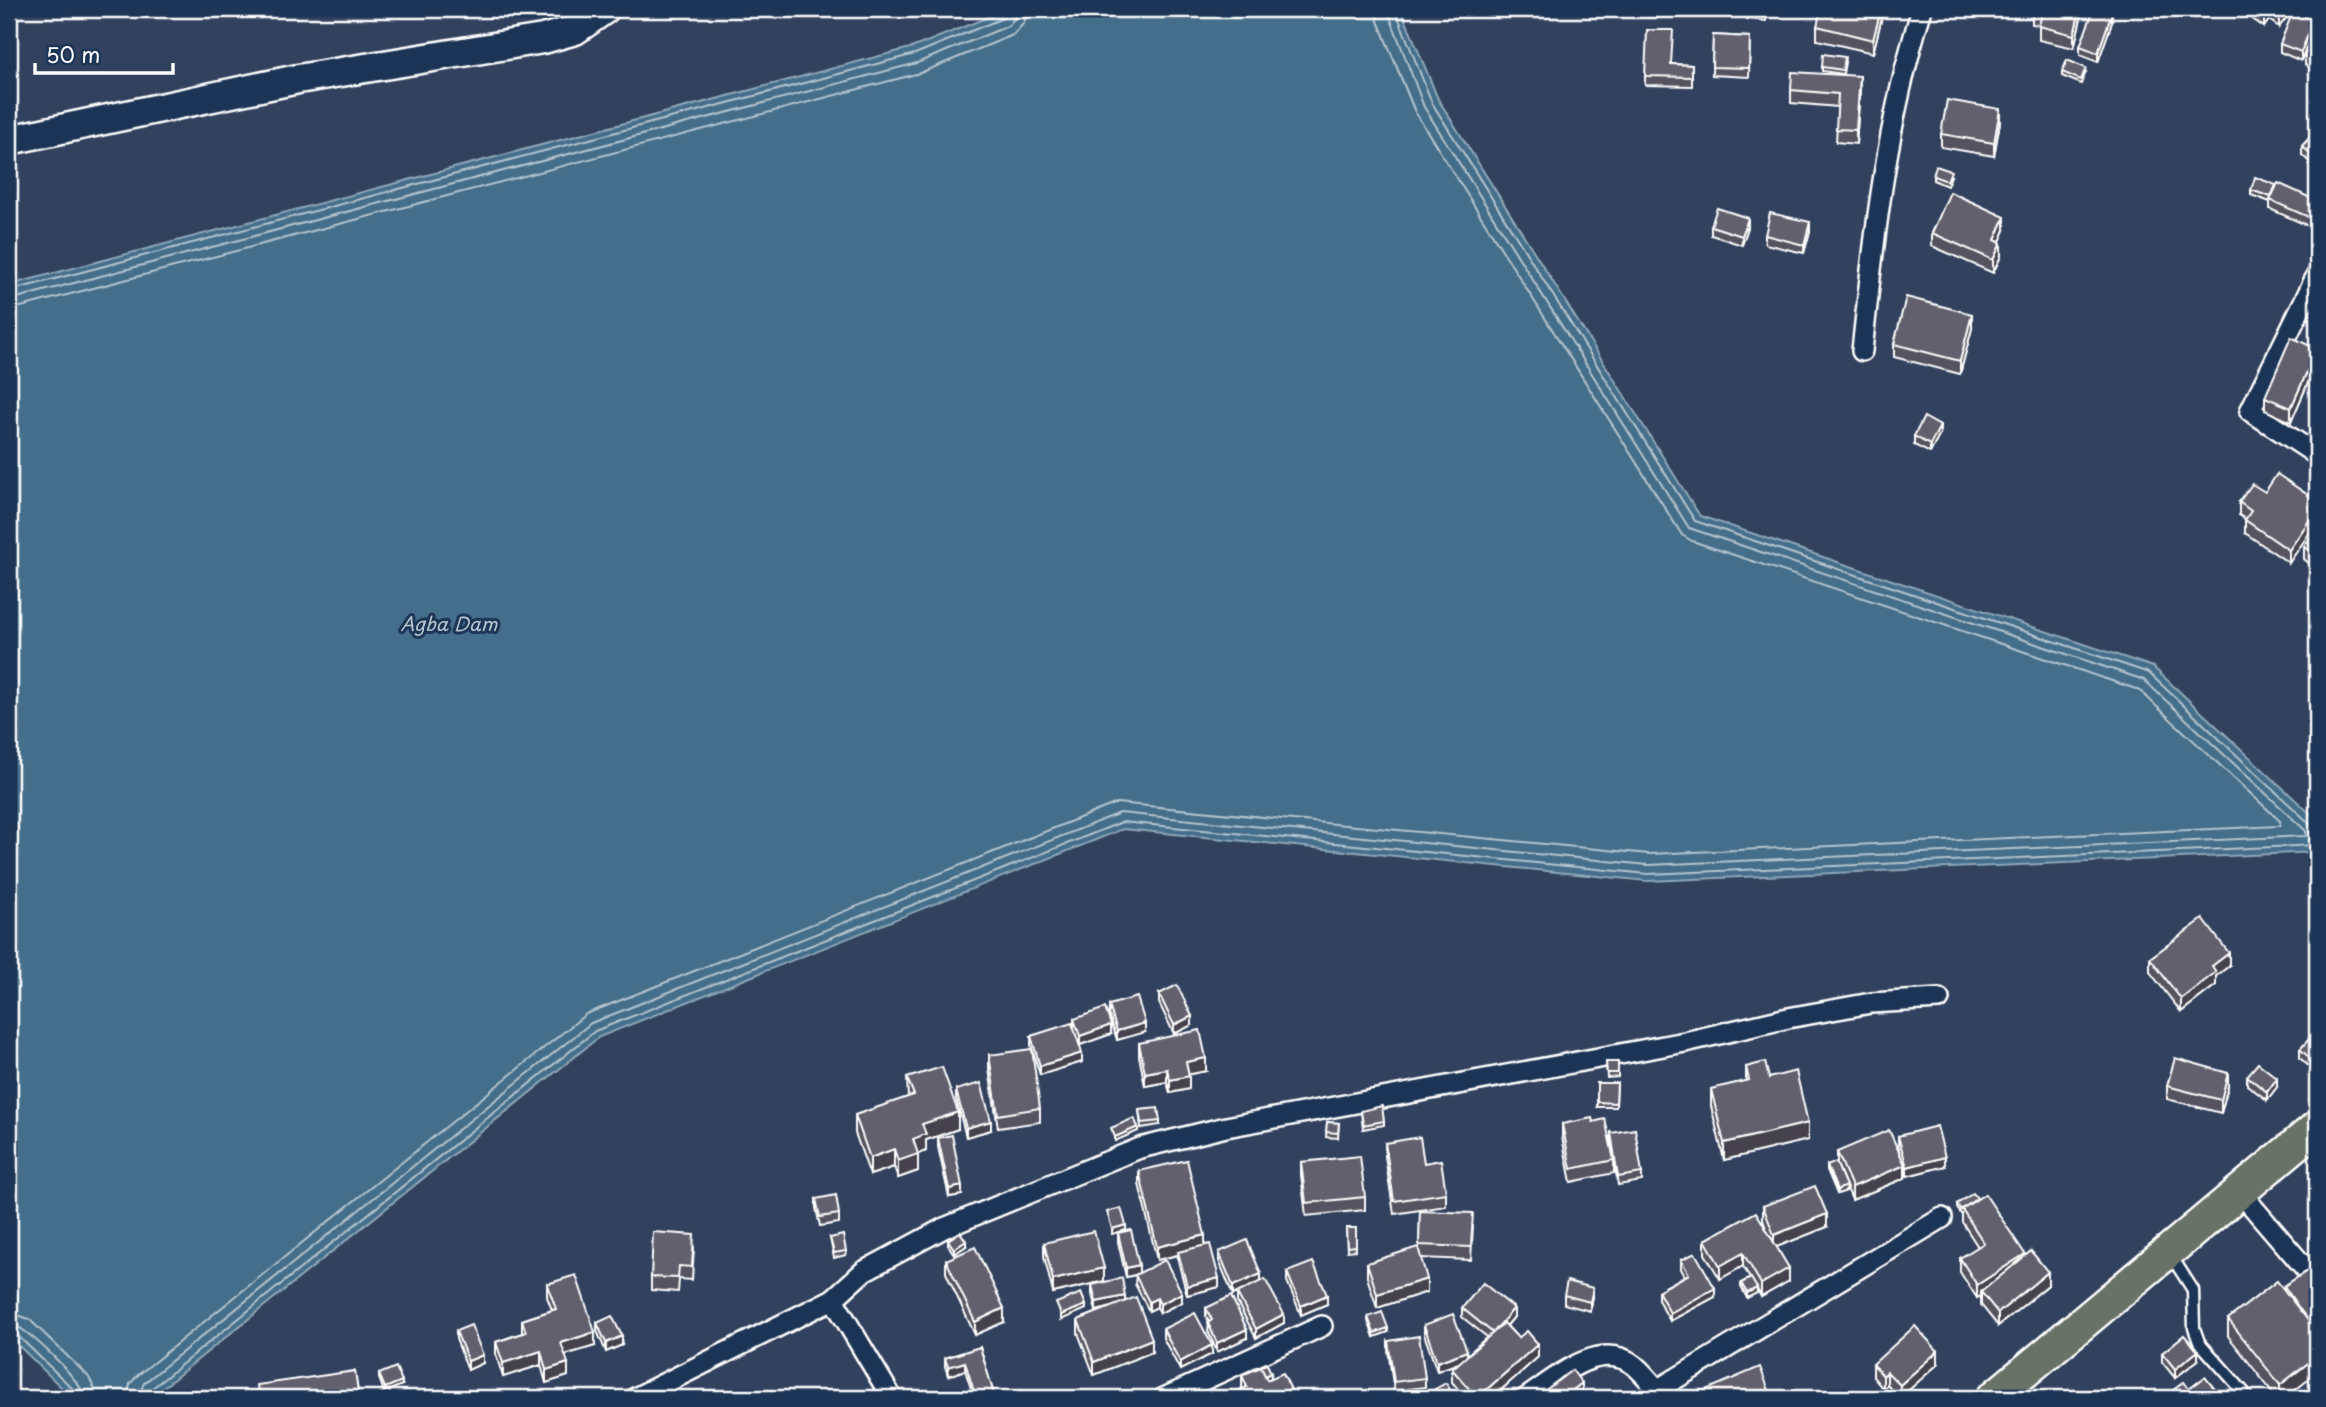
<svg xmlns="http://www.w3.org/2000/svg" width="2326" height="1407" font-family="'Playpen Sans',sans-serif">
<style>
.water{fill:#446e8a;stroke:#8fa8b9;stroke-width:2}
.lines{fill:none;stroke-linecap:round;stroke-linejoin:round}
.shore{stroke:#b4c5d0;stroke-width:2}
.lane-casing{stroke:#fff;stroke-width:15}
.street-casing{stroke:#fff;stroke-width:24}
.secondary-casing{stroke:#fff;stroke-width:33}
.primary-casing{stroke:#fff;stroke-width:37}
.lane{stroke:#1d3557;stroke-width:10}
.street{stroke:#1d3557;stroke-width:19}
.secondary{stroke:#1d3557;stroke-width:28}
.primary{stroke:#697266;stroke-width:32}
.wall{fill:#55535f;stroke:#fff;stroke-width:2}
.shaded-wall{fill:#45434d;stroke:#fff;stroke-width:2}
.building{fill:#63606e;stroke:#fff;stroke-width:2}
.labels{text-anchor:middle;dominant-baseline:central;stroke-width:6;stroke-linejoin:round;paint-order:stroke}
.water-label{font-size:19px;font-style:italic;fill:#b4c5d0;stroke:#1d3557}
</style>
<rect width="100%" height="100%" fill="#32425e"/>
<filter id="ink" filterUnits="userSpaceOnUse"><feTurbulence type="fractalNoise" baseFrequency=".0143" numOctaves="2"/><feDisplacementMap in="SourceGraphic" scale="14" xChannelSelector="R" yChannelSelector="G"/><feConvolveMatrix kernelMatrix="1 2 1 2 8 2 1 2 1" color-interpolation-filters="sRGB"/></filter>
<g filter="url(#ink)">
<!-- water -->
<polygon class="water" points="1008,9 1401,9 1438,99 1700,516 2153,667 2317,820 2317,852 1648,881 1123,829 599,1037 150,1398 72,1398 9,1336 9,285 914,47"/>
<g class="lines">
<!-- shore -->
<g class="shore">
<polyline points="1395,9 1432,103 1695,521 2149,673 2309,823 2317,825"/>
<polyline points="9,291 915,54 1003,18 1007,9"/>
<polyline points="9,300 917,63 1008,26 1015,18 1016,9"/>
<polyline points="9,310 920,73 1013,35 1024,23 1027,9"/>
<polyline points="9,1312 29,1319 88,1376 94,1387 96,1398"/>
<path d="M9,1323C24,1324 84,1383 85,1398"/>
<polyline points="9,1332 16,1334 74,1390 77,1398"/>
<polyline points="127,1398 130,1384 138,1375 586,1014 1117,803 1649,854 2280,826 2280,821 2139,690 1692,541 1682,535 1415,112 1378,21 1376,9"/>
<polyline points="138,1398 144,1383 591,1023 1120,813 1648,865 2306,836 2306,831 2144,680 1689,528 1424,107 1387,9"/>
<polyline points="147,1398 150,1390 595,1031 1122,822 1648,874 2317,845"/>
</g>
<!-- lane casing -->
<g class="lane-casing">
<polyline id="lane" points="2170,1254 2193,1290 2194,1328 2199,1342 2249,1398"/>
</g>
<!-- street casing -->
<g class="street-casing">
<g id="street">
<polyline points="2317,275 2250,411 2317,455"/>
<path d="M1862,351C1874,236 1887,120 1922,9"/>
<polyline points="2239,1191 2317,1282"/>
<polyline points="833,1299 892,1398"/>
<polyline points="1657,1390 1942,1218"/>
<polyline points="635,1398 833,1299 864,1271 944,1228 1140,1148 1226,1127 1685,1042 1788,1018 1871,1003 1939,999"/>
<polyline points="1164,1398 1322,1326"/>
<path d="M1526,1398C1555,1379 1599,1338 1634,1365C1645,1374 1655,1387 1664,1398"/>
</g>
</g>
<!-- secondary casing -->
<g class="secondary-casing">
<polyline id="secondary" points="9,140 298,79 543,39 575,30 605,9"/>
</g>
<!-- primary casing -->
<g class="primary-casing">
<polyline id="primary" points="1993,1398 2317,1127"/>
</g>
<!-- lane -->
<use href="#lane" class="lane"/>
<!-- street -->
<use href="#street" class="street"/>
<!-- secondary -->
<use href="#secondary" class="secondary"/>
<!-- primary -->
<use href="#primary" class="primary"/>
</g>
<!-- wall -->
<g class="wall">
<polygon points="1747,9 1767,9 1766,21 1747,19"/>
<polygon points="1884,9 1873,53 1817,40 1817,26"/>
<polygon points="2009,9 2083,9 2074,48 2039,40 2039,25 2032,24 2032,15 2009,10"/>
<polygon points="2251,9 2290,9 2290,13 2279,27 2269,20 2264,27 2251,18"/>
<polygon points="2112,22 2098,62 2080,55 2080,46"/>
<polygon points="2314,29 2317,29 2317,71 2305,65 2305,52 2301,61 2280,52 2280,44"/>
<polygon points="1713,35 1750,37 1749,77 1712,75"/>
<polygon points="1845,62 1843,74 1822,71 1822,67"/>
<polygon points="1672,64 1692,65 1692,86 1645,85 1645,76"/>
<polygon points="2062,72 2086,72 2081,84 2062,76"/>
<polygon points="1860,89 1856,144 1836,142 1838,107 1791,103 1791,90"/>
<polygon points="2000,122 1994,156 1941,147 1941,134"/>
<polygon points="2317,130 2315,167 2302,155 2302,146"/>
<polygon points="1933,176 1951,176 1947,186 1933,180"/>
<polygon points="2276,185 2317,201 2313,228 2270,209 2270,202 2251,195 2251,190"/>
<polygon points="1711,226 1748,227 1742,245 1711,235"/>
<polygon points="2005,230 1999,242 2001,256 1993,273 1932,246 1932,233"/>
<polygon points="1810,231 1804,253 1765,244 1765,235"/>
<polygon points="1972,328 1960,374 1894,357 1894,344"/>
<polygon points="2317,362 2291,422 2265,410 2265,397"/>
<polygon points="1940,434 1930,453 1914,445 1914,436"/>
<polygon points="2265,492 2317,501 2289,563 2245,533 2245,519 2239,515 2239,502"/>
<polygon points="2317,530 2317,570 2304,559 2304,546"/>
<polygon points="2150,958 2229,966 2216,976 2216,985 2181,1012 2150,972"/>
<polygon points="1159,994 1192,1025 1174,1034 1159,1003"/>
<polygon points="1109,1005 1145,1032 1117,1040 1109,1014"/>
<polygon points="1074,1019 1111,1034 1080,1045 1082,1062 1040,1075 1031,1045 1031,1036 1074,1027"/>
<polygon points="2317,1042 2317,1074 2300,1058 2300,1049"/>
<polygon points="1139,1043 1206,1071 1189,1074 1189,1089 1170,1093 1167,1082 1145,1086 1139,1056"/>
<polygon points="989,1055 1040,1108 1040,1122 998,1128 989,1069"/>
<polygon points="1606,1062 1618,1062 1618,1077 1607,1078"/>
<polygon points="1746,1067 1769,1078 1808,1140 1724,1160 1711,1106 1711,1089 1746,1081"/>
<polygon points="2247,1076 2277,1087 2267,1100 2247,1085"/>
<polygon points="907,1078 958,1129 926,1140 926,1151 918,1154 918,1171 898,1178 894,1167 870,1175 855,1133 855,1115 908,1097"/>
<polygon points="1597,1083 1617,1083 1616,1107 1597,1107"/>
<polygon points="2167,1086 2228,1086 2221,1113 2167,1099"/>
<polygon points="956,1090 991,1130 966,1137 956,1099"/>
<polygon points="1139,1110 1160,1121 1160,1125 1141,1128"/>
<polygon points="1361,1111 1384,1121 1384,1125 1363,1129"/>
<polygon points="1327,1122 1339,1123 1338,1138 1326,1137"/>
<polygon points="1562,1124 1614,1160 1614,1173 1571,1182 1562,1137"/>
<polygon points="1611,1133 1642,1173 1642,1181 1618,1185 1611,1142"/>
<polygon points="1898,1136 1945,1166 1907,1176 1905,1170 1905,1178 1852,1200 1837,1165 1837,1152 1901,1158 1898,1145"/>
<polygon points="938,1138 962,1195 949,1197 938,1147"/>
<polygon points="1385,1143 1424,1163 1446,1193 1446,1206 1394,1214 1385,1156"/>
<polygon points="1301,1162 1365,1197 1365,1210 1306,1216 1301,1175"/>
<polygon points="1827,1166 1846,1191 1837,1194 1827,1170"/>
<polygon points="1139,1171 1205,1246 1219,1287 1187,1295 1178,1261 1178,1255 1157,1260 1139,1184"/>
<polygon points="816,1199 839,1214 839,1223 820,1226 816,1208"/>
<polygon points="1957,1204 2025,1257 2048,1285 1998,1326 1981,1305 1981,1296 1977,1298 1960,1272 1960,1258 1978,1247 1962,1222 1962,1214 1961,1214 1957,1208"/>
<polygon points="1763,1206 1827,1227 1776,1247 1789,1281 1761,1297 1757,1289 1757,1293 1747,1298 1741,1287 1741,1283 1750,1278 1743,1266 1720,1279 1705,1254 1705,1240 1768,1234 1763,1220"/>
<polygon points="1420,1211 1473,1226 1471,1260 1421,1258 1427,1292 1377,1308 1367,1277 1367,1263 1419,1251"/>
<polygon points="1346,1228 1356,1228 1356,1250 1347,1251"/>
<polygon points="1118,1233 1139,1273 1182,1302 1160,1313 1157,1307 1149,1311 1135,1284 1136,1275 1126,1277 1118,1242"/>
<polygon points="830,1238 846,1251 846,1255 834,1258"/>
<polygon points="948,1240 966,1246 954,1254 948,1245"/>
<polygon points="1044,1243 1104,1281 1053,1293 1044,1256"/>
<polygon points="694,1248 692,1280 679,1279 678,1292 651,1290 651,1277"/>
<polygon points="1219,1252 1261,1281 1284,1323 1256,1338 1237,1302 1237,1293 1243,1290 1233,1295 1219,1261"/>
<polygon points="946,1260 1004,1322 975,1335 946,1273"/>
<polygon points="1681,1260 1715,1297 1670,1321 1658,1300 1658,1291 1685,1276 1681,1269"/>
<polygon points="2309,1270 2285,1398 2277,1398 2228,1336 2228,1319 2284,1290 2284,1286"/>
<polygon points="1287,1272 1327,1304 1301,1315 1287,1281"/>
<polygon points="547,1284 595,1346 565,1355 568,1376 546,1383 541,1365 503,1377 496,1355 496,1342 522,1333 522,1320 552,1310 547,1297"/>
<polygon points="1092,1285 1125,1302 1152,1352 1094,1375 1078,1333 1078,1320 1108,1308 1096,1311 1092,1294"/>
<polygon points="1564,1295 1593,1296 1590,1311 1564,1304"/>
<polygon points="1206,1308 1247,1338 1217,1352 1208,1331 1209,1322 1206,1316"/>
<polygon points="1462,1308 1514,1317 1507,1326 1518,1338 1538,1357 1492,1398 1466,1398 1452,1382 1452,1369 1458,1363 1437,1371 1424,1334 1424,1325 1467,1355 1487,1337 1462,1317"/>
<polygon points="1368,1317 1388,1332 1374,1337 1368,1321"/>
<polygon points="597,1323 622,1345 606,1352 597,1331"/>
<polygon points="1163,1329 1212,1354 1180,1370 1163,1338"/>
<polygon points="456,1331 483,1363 468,1370 456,1339"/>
<polygon points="1388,1341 1425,1378 1425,1387 1394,1391 1388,1350"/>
<polygon points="980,1347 995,1398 974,1398 965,1370 948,1376 945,1366 945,1358"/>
<polygon points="2162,1353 2198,1360 2175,1378 2162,1362"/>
<polygon points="1873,1364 1938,1364 1899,1398 1887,1385 1883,1389 1873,1377"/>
<polygon points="379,1374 402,1385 389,1390 392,1398 373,1398 373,1397 384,1392 379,1378"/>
<polygon points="1242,1375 1271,1378 1295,1398 1230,1398 1230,1394 1242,1389"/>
</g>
<!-- shaded-wall -->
<g class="shaded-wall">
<polygon points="1881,9 1884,9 1873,53 1873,40"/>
<polygon points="2080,9 2083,9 2074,48 2074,35"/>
<polygon points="2287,9 2290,9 2290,13 2279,27 2279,18"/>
<polygon points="2269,11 2269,20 2264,27 2264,18"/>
<polygon points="2112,13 2112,22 2098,62 2098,53"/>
<polygon points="2314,20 2314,29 2301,61 2301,52"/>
<polygon points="1860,76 1860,89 1856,144 1856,130"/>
<polygon points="2000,109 2000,122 1994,156 1994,143"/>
<polygon points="2317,156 2317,165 2315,167 2315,158"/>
<polygon points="2317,210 2317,219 2313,228 2313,219"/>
<polygon points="2005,217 2005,230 1995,253 1995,240"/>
<polygon points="1748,218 1748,227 1742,245 1742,236"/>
<polygon points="1810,222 1810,231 1804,253 1804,245"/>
<polygon points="2001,243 2001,256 1993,273 1993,260"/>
<polygon points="1972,314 1972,328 1960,374 1960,361"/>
<polygon points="2317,349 2317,362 2291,422 2291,408"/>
<polygon points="1940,426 1940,434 1930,453 1930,445"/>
<polygon points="2317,509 2317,522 2289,563 2289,550"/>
<polygon points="2229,953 2229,966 2216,976 2216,985 2181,1012 2181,999 2212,966"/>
<polygon points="1192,1016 1192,1025 1174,1034 1174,1025"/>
<polygon points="1145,1023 1145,1032 1117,1040 1117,1031"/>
<polygon points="1111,1025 1111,1034 1080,1045 1080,1036"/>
<polygon points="1082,1053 1082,1062 1040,1075 1040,1066"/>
<polygon points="1206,1058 1206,1071 1186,1075 1186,1062"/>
<polygon points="1167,1069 1167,1082 1145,1086 1145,1073"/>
<polygon points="2228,1073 2228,1086 2221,1113 2221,1100"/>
<polygon points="1189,1076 1189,1089 1170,1093 1170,1080"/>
<polygon points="2277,1078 2277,1087 2267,1100 2267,1092"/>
<polygon points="958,1112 958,1129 926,1140 926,1151 918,1154 918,1171 898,1178 898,1161 922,1124"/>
<polygon points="991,1121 991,1130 966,1137 966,1128"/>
<polygon points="1808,1123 1808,1140 1724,1160 1724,1143"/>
<polygon points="1138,1127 1138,1131 1115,1141 1115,1137"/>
<polygon points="894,1149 894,1167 870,1175 870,1158"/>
<polygon points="1945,1157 1945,1166 1907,1176 1907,1167"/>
<polygon points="1905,1165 1905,1178 1852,1200 1852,1187"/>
<polygon points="962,1186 962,1195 949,1197 949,1189"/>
<polygon points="1846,1186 1846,1191 1837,1194 1837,1190"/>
<polygon points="1827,1214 1827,1227 1774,1248 1774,1235"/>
<polygon points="1126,1225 1126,1230 1112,1234 1112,1229"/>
<polygon points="1205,1235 1205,1248 1157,1260 1157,1247"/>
<polygon points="966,1241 966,1246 954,1254 954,1249"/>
<polygon points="1743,1253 1743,1266 1720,1279 1720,1266"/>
<polygon points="2025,1254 2025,1267 1981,1292 1981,1296 1977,1298 1977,1285"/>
<polygon points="1139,1265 1139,1274 1126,1277 1126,1268"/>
<polygon points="1104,1268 1104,1281 1053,1293 1053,1280"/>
<polygon points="1789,1268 1789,1281 1761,1297 1761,1284"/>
<polygon points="2048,1272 2048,1285 1998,1326 1998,1313"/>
<polygon points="1261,1274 1261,1283 1233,1295 1233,1286"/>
<polygon points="1219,1278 1219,1287 1187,1295 1187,1286"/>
<polygon points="1427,1279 1427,1292 1377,1308 1377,1294"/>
<polygon points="1593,1288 1593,1296 1590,1311 1590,1302"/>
<polygon points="1715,1288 1715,1297 1670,1321 1670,1313"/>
<polygon points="1757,1288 1757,1293 1747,1298 1747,1293"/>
<polygon points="1182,1293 1182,1302 1160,1313 1160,1304"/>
<polygon points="1327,1295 1327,1304 1301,1315 1301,1306"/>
<polygon points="1125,1296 1125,1304 1096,1311 1096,1302"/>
<polygon points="1157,1298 1157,1307 1149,1311 1149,1302"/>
<polygon points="1086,1305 1086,1309 1061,1320 1061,1315"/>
<polygon points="1004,1308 1004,1322 975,1335 975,1322"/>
<polygon points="1514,1308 1514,1317 1493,1342 1493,1333"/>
<polygon points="1284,1314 1284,1323 1256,1338 1256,1329"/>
<polygon points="1388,1328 1388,1332 1374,1337 1374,1333"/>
<polygon points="1247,1329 1247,1338 1217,1352 1217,1343"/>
<polygon points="595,1332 595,1346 561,1356 561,1343"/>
<polygon points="622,1336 622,1345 606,1352 606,1343"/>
<polygon points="1152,1339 1152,1352 1094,1375 1094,1362"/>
<polygon points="1538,1344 1538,1357 1492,1398 1477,1398"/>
<polygon points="1212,1345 1212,1354 1180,1370 1180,1362"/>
<polygon points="541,1351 541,1365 503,1377 503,1363"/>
<polygon points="1467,1351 1467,1360 1437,1371 1437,1362"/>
<polygon points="1938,1351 1938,1364 1900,1398 1900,1385"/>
<polygon points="2198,1351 2198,1360 2175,1378 2175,1369"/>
<polygon points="483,1355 483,1363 468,1370 468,1361"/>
<polygon points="2317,1356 2317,1373 2285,1398 2280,1398 2280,1385"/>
<polygon points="965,1362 965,1370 948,1376 948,1367"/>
<polygon points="568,1363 568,1376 546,1383 546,1370"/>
<polygon points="1887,1372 1887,1385 1883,1389 1883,1376"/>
<polygon points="1271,1373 1271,1378 1258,1383 1258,1378"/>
<polygon points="402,1381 402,1385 385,1392 385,1388"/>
<polygon points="1582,1383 1582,1392 1573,1398 1562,1398"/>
</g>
<!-- building -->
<g class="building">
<polygon points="1747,9 1766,9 1766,12 1747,10"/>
<polygon points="1821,9 1881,9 1873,40 1817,26"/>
<polygon points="2032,9 2080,9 2074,35 2039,26 2042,13 2032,10"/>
<polygon points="2094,9 2100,9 2112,13 2098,53 2080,46"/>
<polygon points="2251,9 2287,9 2279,18 2269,11 2264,18"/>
<polygon points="2293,11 2314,20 2301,52 2280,44"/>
<polygon points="2315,28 2317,29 2317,57 2305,52"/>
<polygon points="1647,30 1673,30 1671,64 1692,65 1692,77 1645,76"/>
<polygon points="1713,35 1750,37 1749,68 1712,67"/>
<polygon points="1823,54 1845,57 1843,70 1822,67"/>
<polygon points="2067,60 2086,68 2081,80 2062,72"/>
<polygon points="1792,72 1860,76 1856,130 1836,129 1838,94 1791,90"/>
<polygon points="1947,100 2000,109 1994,143 1941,134"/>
<polygon points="2317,130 2317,156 2315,158 2302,146"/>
<polygon points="1936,166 1951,171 1947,181 1933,176"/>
<polygon points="2255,177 2276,185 2271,197 2251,190"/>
<polygon points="2278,183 2317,201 2317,210 2313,219 2270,200"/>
<polygon points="1950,192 2005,217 1995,240 2001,243 1993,260 1932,233"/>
<polygon points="1717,208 1748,218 1742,236 1711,226"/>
<polygon points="1770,213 1810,222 1804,245 1765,235"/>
<polygon points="1906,297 1972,314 1960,361 1894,344"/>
<polygon points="2291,337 2317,349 2291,408 2265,397"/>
<polygon points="1924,417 1940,426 1930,445 1914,436"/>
<polygon points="2277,474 2317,501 2317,509 2289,550 2245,520 2251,511 2239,502 2252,484 2265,492"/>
<polygon points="2317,530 2317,556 2304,546"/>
<polygon points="2203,919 2229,953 2212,966 2216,972 2181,999 2150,958"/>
<polygon points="1177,985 1192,1016 1174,1025 1159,994"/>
<polygon points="1137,997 1145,1023 1117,1031 1109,1005"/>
<polygon points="1105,1008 1111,1025 1080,1036 1074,1019"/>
<polygon points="1072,1023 1082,1053 1040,1066 1031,1036"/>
<polygon points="1200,1030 1206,1058 1186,1062 1189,1076 1170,1080 1167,1069 1145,1073 1139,1043"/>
<polygon points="2311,1037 2317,1042 2317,1065 2300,1049"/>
<polygon points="1032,1049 1040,1108 998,1115 989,1055"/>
<polygon points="2175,1058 2228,1073 2221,1100 2167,1086"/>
<polygon points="1606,1062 1618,1062 1618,1073 1607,1073"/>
<polygon points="1765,1062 1769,1078 1796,1071 1808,1123 1724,1143 1711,1089 1749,1080 1746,1067"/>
<polygon points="2258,1063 2277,1078 2267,1092 2247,1076"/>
<polygon points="942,1067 958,1112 922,1124 926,1134 913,1139 918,1154 898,1161 894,1149 870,1158 855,1115 914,1095 907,1078"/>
<polygon points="981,1083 991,1121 966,1128 956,1090"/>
<polygon points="1597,1083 1617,1083 1616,1103 1597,1102"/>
<polygon points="1382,1106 1384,1121 1363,1125 1361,1111"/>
<polygon points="1158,1108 1160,1121 1141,1123 1139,1110"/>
<polygon points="1134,1118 1138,1127 1115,1137 1111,1128"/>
<polygon points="1592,1118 1593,1122 1605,1119 1614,1160 1571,1169 1562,1124"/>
<polygon points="1327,1122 1339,1123 1338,1133 1326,1132"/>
<polygon points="1937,1126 1945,1157 1907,1167 1898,1136"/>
<polygon points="1635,1129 1642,1173 1618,1177 1611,1133"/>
<polygon points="1889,1130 1905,1165 1852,1187 1837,1152"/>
<polygon points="952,1135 962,1186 949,1189 938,1138"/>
<polygon points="1420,1137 1424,1163 1441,1160 1446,1193 1394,1201 1385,1143"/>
<polygon points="1360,1156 1365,1197 1306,1203 1301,1162"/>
<polygon points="1187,1160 1205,1235 1157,1247 1139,1171"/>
<polygon points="1836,1162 1846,1186 1837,1190 1827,1166"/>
<polygon points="1815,1186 1827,1214 1774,1235 1763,1206"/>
<polygon points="1973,1193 1977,1198 1961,1210 1957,1204"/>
<polygon points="1985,1194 2025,1254 1977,1285 1960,1258 1984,1243 1962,1209"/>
<polygon points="836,1195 839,1214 820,1217 816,1199"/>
<polygon points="1121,1208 1126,1225 1112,1229 1107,1212"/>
<polygon points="1420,1211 1473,1213 1471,1247 1419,1245"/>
<polygon points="1756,1212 1789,1268 1761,1284 1743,1253 1720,1266 1705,1240"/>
<polygon points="1346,1228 1356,1228 1356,1246 1347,1247"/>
<polygon points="1131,1230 1139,1265 1126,1268 1118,1233"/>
<polygon points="1094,1231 1104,1268 1053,1280 1044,1243"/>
<polygon points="653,1232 694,1235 692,1267 679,1266 678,1278 651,1277"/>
<polygon points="960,1232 966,1241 954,1249 948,1240"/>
<polygon points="843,1235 846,1251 834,1253 830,1238"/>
<polygon points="1247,1240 1261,1274 1233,1286 1219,1252"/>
<polygon points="1210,1244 1219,1278 1187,1286 1178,1252"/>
<polygon points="975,1247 1004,1308 975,1322 946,1260"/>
<polygon points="1418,1247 1427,1279 1377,1294 1367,1263"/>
<polygon points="2031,1251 2048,1272 1998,1313 1981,1292"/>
<polygon points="1695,1253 1715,1288 1670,1313 1658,1291 1689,1274 1681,1260"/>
<polygon points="1165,1260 1182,1293 1160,1304 1157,1298 1149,1302 1135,1275"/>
<polygon points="1313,1262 1327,1295 1301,1306 1287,1272"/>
<polygon points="2309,1270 2317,1283 2317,1327 2315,1329 2301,1311 2284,1286"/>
<polygon points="576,1275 595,1332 561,1343 568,1363 546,1370 541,1351 503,1363 496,1342 526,1332 522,1320 556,1309 547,1284"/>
<polygon points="1122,1278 1125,1296 1096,1302 1092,1285"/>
<polygon points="1751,1278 1757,1288 1747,1293 1741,1283"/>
<polygon points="1265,1279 1284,1314 1256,1329 1237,1293"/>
<polygon points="1567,1281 1593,1288 1590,1302 1564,1295"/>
<polygon points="2277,1281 2317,1332 2317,1356 2280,1385 2228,1319"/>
<polygon points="1483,1283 1514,1308 1493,1333 1462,1308"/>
<polygon points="1081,1293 1086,1305 1061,1315 1056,1303"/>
<polygon points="1231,1296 1247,1329 1217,1343 1208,1323 1212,1320 1206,1308"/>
<polygon points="1136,1297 1152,1339 1094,1362 1078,1320"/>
<polygon points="1382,1312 1388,1328 1374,1333 1368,1317"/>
<polygon points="1195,1313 1212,1345 1180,1362 1163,1329"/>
<polygon points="1453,1314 1467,1351 1437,1362 1424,1325"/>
<polygon points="612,1316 622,1336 606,1343 597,1323"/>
<polygon points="1504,1323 1518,1338 1527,1331 1538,1344 1477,1398 1452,1369"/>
<polygon points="471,1325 483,1355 468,1361 456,1331"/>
<polygon points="1915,1326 1938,1351 1900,1385 1887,1372 1883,1376 1873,1364"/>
<polygon points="2184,1335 2198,1351 2175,1369 2162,1353"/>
<polygon points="1419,1336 1425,1378 1394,1382 1388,1341"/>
<polygon points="980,1347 995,1398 976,1398 965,1362 948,1367 945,1358"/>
<polygon points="1267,1364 1271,1373 1265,1376 1261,1367 1255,1369 1254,1368"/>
<polygon points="396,1367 402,1381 385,1388 379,1374"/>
<polygon points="1261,1367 1267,1380 1283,1373 1295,1398 1231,1398 1230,1394 1247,1387 1242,1375"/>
<polygon points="1760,1367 1772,1398 1703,1398 1701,1392"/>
<polygon points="1572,1370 1582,1383 1562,1398 1542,1398 1539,1395"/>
<polygon points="355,1371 359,1398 259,1398 257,1385"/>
<polygon points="2205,1377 2222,1398 2165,1398 2164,1397 2184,1382 2189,1389"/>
<polygon points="1446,1383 1455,1398 1419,1398"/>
<polygon points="389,1390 392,1398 373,1398 373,1397"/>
</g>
</g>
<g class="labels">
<!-- water labels -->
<g class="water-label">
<text x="449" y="623">Agba Dam</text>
</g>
</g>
<!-- margin -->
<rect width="2326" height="1407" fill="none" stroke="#1d3557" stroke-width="35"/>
<rect x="18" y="18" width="2291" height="1372" fill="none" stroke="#fff" stroke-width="2.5" filter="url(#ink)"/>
<!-- scale -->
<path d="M35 63v10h138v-10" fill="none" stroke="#ffffff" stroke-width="3.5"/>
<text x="46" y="63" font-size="21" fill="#ffffff" stroke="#1d3557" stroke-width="5" paint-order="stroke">50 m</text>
</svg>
